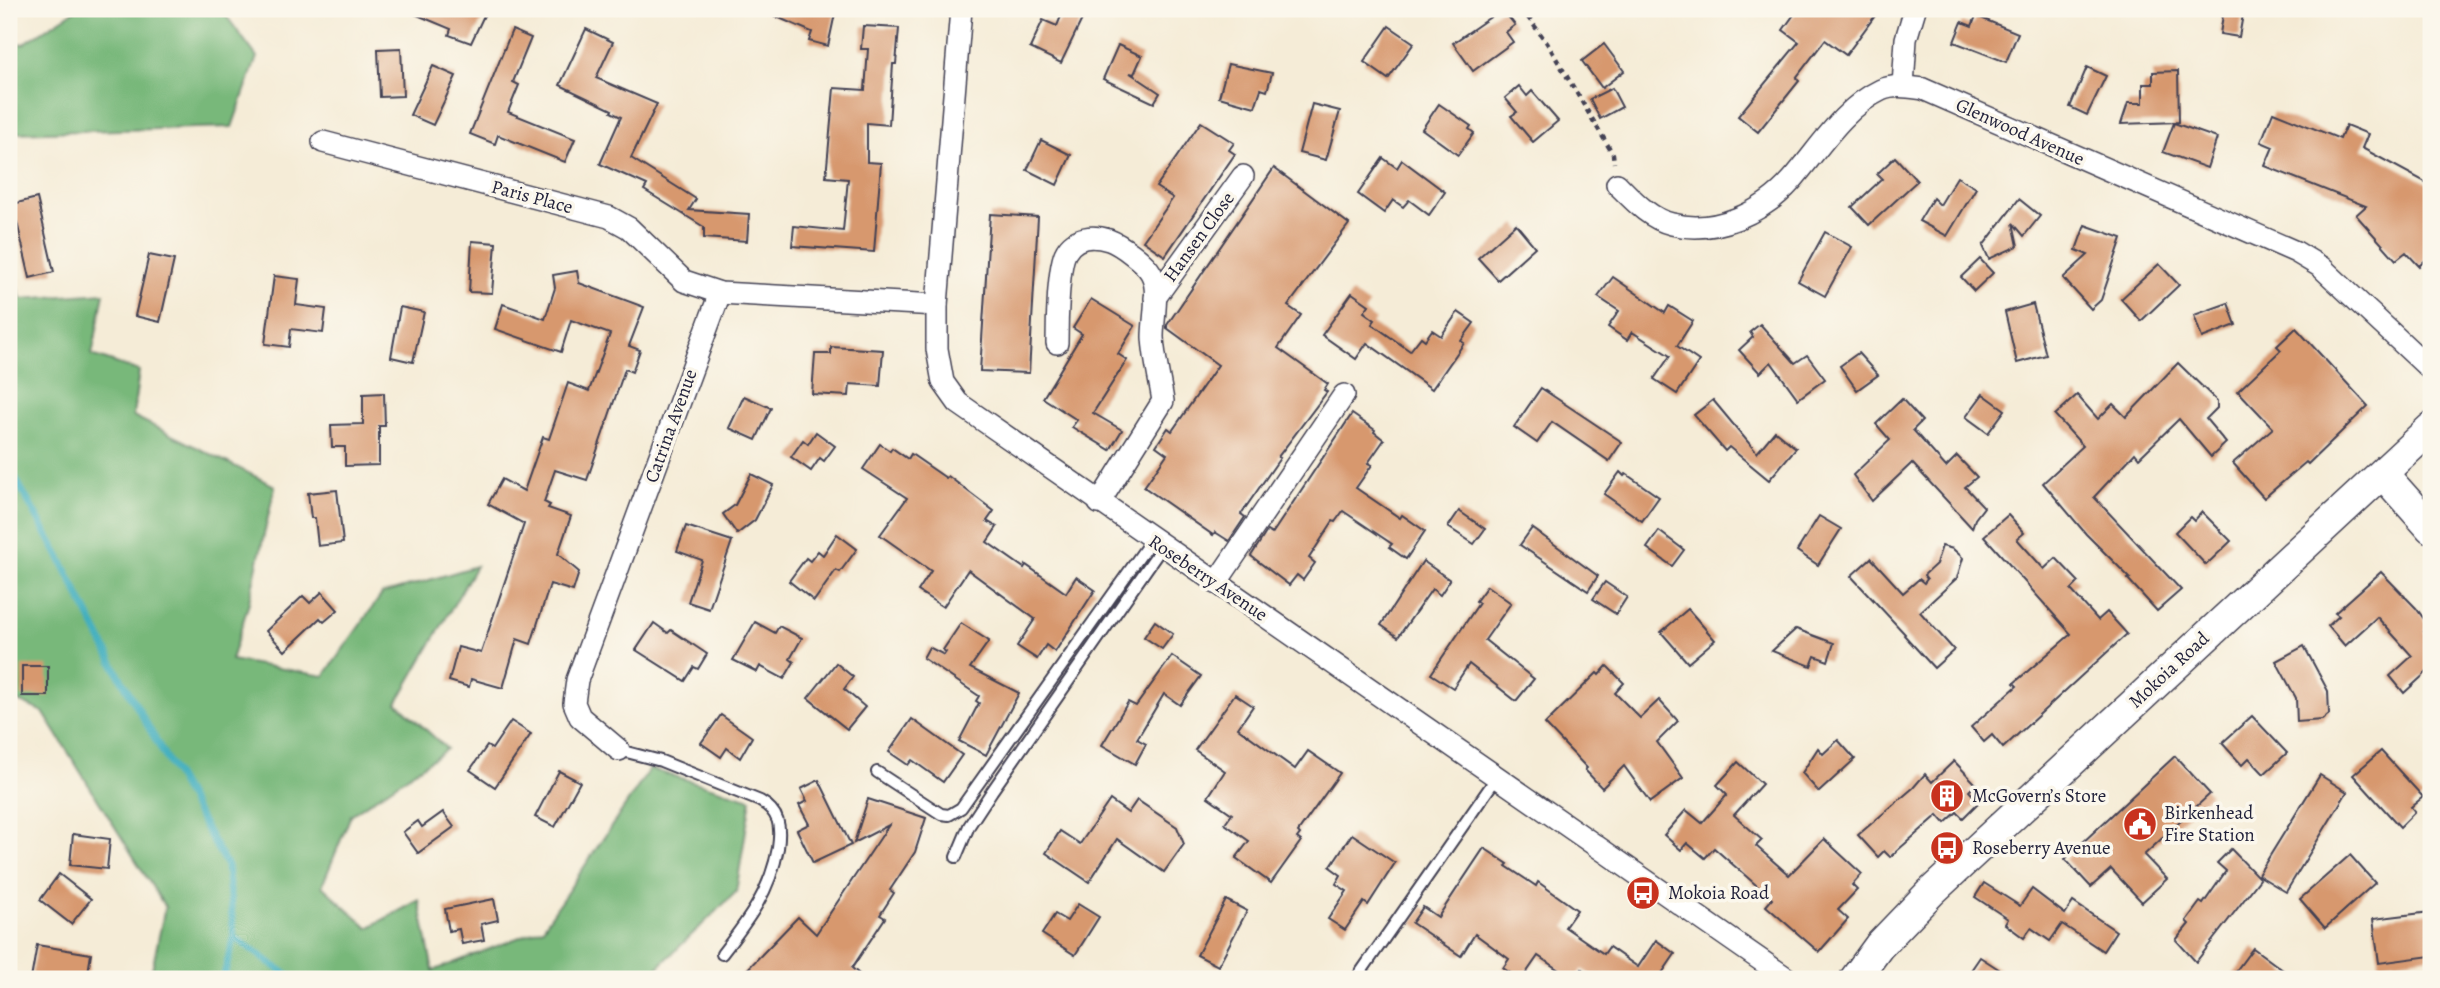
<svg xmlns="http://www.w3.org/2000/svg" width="2440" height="988" font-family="Alegreya,serif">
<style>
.forest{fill:#78b87a;stroke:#4d6d5a;stroke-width:2}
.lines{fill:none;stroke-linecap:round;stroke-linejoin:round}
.stream{stroke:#41aebe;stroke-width:7}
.building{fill:#d7986e}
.lane-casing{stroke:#424052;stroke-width:14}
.street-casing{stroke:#424052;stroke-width:24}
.secondary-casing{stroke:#424052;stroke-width:33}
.path{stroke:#424052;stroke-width:4.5;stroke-dasharray:5 5;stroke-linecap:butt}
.lane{stroke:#fff;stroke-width:10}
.street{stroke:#fff;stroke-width:21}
.secondary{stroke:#fff;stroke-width:30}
.labels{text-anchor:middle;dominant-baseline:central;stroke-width:7;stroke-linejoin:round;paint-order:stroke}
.street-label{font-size:19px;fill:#22223b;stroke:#fbf7ec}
.poi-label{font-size:19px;fill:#22223b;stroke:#fbf7ec;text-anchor:start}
</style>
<rect width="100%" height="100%" fill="#fbf7ec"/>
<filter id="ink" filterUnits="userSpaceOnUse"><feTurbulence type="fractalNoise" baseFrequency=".0143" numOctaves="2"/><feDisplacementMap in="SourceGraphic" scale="14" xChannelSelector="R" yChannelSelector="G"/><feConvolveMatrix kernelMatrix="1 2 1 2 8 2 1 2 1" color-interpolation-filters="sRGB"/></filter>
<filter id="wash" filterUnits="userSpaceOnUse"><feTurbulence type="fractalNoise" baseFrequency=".00686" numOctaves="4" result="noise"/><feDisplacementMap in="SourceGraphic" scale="28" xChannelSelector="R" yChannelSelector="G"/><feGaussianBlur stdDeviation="1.57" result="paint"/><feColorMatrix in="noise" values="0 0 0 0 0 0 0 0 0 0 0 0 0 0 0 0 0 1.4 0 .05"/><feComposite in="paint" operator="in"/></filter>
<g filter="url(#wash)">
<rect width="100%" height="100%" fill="#f5ecd7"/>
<!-- forest -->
<g class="forest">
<polygon points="77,9 221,9 257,57 232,127 9,133 9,42 23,44"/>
<polygon points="9,264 21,299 104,293 92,355 139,371 133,416 275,486 248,606 231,660 324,676 382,594 476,566 397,703 447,749 351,815 322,886 368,928 419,900 433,971 543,928 650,769 751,799 736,892 650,975 636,979 150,979 165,907 43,712 9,697"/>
</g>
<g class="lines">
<!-- stream -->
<g class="stream">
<polyline points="9,467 61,560 118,673 227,866 234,937 223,979"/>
<polyline points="234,937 293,979"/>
</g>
</g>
<g id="blocks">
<!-- building -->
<g class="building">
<polygon points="403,9 487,9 471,43 449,35 451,29"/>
<polygon points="758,9 836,9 828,46 809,41 812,32"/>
<polygon points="1064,9 1087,9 1061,63 1030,48 1043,20 1057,26"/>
<polygon points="1502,9 1515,25 1506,32 1513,42 1473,71 1453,43"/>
<polygon points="1798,9 1880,9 1846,55 1825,40 1796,78 1799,81 1758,132 1738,116 1799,42 1783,30"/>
<polygon points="2224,9 2244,9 2239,37 2220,34"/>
<polygon points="1976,16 2018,33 2006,62 1954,42 1962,22 1972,26"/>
<polygon points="863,26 899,28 896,64 893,64 889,125 867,123 867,162 881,163 874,252 792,246 794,226 843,231 848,179 826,177 834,88 865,90 868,49 861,49"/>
<polygon points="1389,26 1414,43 1388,79 1364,62"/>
<polygon points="586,29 613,42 596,78 657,104 631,158 696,199 689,210 749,214 747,241 704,238 704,227 644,190 647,185 600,164 621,117 611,112 612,110 560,85"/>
<polygon points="512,30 531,38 513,82 519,85 508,112 575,139 565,162 498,135 495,144 470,134"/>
<polygon points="1604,44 1624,71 1602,88 1582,61"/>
<polygon points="1118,45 1142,56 1134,74 1130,73 1160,93 1154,103 1103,79"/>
<polygon points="401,48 403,96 380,97 378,49"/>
<polygon points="1228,64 1272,73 1267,91 1261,89 1255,107 1219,97"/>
<polygon points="433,66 456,76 433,125 410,115"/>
<polygon points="2087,67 2106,76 2087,115 2070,107"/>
<polygon points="2178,71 2179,122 2121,124 2128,103 2143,103 2143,84 2153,84 2153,72"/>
<polygon points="1519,86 1527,96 1532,91 1558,121 1533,142 1511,116 1517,112 1505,98"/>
<polygon points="1612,88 1622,107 1600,119 1590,99"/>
<polygon points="1312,104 1340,111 1326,160 1299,153"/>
<polygon points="1439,104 1471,126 1469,129 1474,133 1458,155 1422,129"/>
<polygon points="2273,112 2340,139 2346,125 2368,134 2362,148 2431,185 2431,255 2419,266 2406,252 2396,260 2356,215 2366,206 2265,166 2273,147 2261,142"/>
<polygon points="1201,122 1234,143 1229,150 1235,154 1165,256 1143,241 1173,198 1156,187"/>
<polygon points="2174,123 2217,138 2207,168 2163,152"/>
<polygon points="1041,140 1071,155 1057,185 1027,170"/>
<polygon points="1895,157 1917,181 1869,225 1852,207 1882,179 1877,174"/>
<polygon points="1383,158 1397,168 1402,160 1445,192 1429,215 1409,200 1403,207 1393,200 1384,213 1358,194"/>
<polygon points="1274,168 1349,224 1288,306 1301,315 1278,348 1328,384 1324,390 1327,392 1278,457 1280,458 1241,514 1245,517 1229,541 1215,532 1213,535 1144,487 1167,454 1156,446 1168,428 1172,431 1218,365 1167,328 1167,325"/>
<polygon points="1957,177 1976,188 1947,236 1919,221 1933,198 1940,205"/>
<polygon points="37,198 54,272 30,278 17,222 9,224 9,205"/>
<polygon points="2019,199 2040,216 2024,236 2013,223 2018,246 1989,259 1983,246"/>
<polygon points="990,214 1038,217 1029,373 980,371"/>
<polygon points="1516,224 1535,247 1498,280 1478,258"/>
<polygon points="2085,225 2122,238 2101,300 2091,309 2063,278 2088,255 2076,250"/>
<polygon points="1825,232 1852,247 1825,296 1798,281"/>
<polygon points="472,241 496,243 492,293 469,292"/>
<polygon points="149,255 174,260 160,322 135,316"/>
<polygon points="1980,259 1993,273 1974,291 1961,277"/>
<polygon points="2159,264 2179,285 2141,321 2121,299"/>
<polygon points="577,271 579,283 644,307 629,346 640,350 632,372 625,369 587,480 555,470 544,502 550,505 548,508 571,516 558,554 579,572 573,591 550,584 531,644 517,639 503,688 471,679 469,687 449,681 458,647 481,653 524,524 488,504 502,479 524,491 543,437 549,439 568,383 589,391 610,334 571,320 561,352 495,329 503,304 545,319 555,288 553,275"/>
<polygon points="274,276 299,279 296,305 326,309 323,333 291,329 289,347 265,344"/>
<polygon points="1613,277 1665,313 1669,306 1693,321 1677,346 1699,361 1677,394 1654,379 1670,356 1632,332 1627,340 1608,327 1619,311 1598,297"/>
<polygon points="1352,293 1369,305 1364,312 1375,320 1372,324 1410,351 1421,337 1425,340 1432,330 1441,336 1458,312 1474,323 1461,341 1464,343 1432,389 1367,343 1356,359 1322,335"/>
<polygon points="1091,299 1135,326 1118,354 1127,360 1093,413 1122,430 1110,450 1072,427 1077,420 1043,398 1082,334 1073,328"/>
<polygon points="2228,303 2236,325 2202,338 2194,315"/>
<polygon points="2033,304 2046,355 2017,363 2005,312"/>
<polygon points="400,307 424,312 413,362 391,357"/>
<polygon points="1760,324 1795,363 1807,355 1825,379 1798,399 1771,362 1760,373 1739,350 1753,337 1750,332"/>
<polygon points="2296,328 2368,406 2308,464 2306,462 2264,498 2233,463 2273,428 2238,391 2281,350 2277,346"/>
<polygon points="831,347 883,350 880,386 850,384 849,396 812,394 815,354 831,354"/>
<polygon points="1858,353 1878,375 1857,390 1840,366"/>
<polygon points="2178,363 2217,401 2217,408 2206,419 2226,443 2211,457 2179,419 2139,458 2135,453 2094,497 2181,590 2157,611 2128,579 2130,578 2086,534 2043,483 2083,446 2055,415 2077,395 2098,419 2113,404 2126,417"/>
<polygon points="1541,388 1622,442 1609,461 1552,422 1537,443 1514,427"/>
<polygon points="384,393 385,426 379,426 379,465 345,466 345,447 332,447 331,425 363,424 363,394"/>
<polygon points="1983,394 2005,410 1988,433 1966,417"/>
<polygon points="744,396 771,408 756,440 729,428"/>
<polygon points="1902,399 1922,421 1913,430 1946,467 1957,456 1977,477 1965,487 1984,507 1975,519 1972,528 1912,463 1872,501 1853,475 1890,440 1876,424"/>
<polygon points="1713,400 1757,453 1775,431 1796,448 1769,480 1729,447 1725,451 1694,415"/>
<polygon points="1352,414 1375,430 1374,432 1384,440 1368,463 1372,465 1356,488 1400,518 1402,515 1425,531 1406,559 1389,547 1392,544 1343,511 1335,522 1333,521 1309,558 1315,563 1303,580 1297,575 1289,585 1251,556 1267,531 1272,534"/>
<polygon points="816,432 835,446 824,461 820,458 811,471 791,457 803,440 808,444"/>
<polygon points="880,444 890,451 892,448 908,459 911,454 946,478 948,476 994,511 987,521 997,527 987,542 1024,568 1026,565 1066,593 1076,577 1095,590 1055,652 1046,645 1037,659 1017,646 1035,619 968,570 943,607 918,591 931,571 880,535 907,498 863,469"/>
<polygon points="1620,472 1624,476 1626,474 1659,497 1642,521 1604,494"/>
<polygon points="751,474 773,485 755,520 737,534 723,514 735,505"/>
<polygon points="337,490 343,543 318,546 315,518 311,518 308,493"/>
<polygon points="1459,511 1485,529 1474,544 1448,527"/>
<polygon points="2202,512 2231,541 2206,565 2175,532 2190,517 2194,521"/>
<polygon points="2008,515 2024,533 2017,539 2044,569 2056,558 2079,582 2071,590 2098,620 2107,612 2127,634 2003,748 1992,735 1984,742 1971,727 2017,686 2014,683 2071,634 1984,536"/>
<polygon points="1819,516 1841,529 1818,565 1797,551"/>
<polygon points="686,526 732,541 709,609 688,602 702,560 677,551"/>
<polygon points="1532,528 1598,576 1588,591 1520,545"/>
<polygon points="1659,531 1684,550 1672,566 1647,548"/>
<polygon points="837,534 857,549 840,572 836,570 814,601 789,581 806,558 810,561 818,551 823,555"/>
<polygon points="1942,546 1953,549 1963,558 1957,578 1920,612 1954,650 1934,668 1904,635 1905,634 1851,576 1871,558 1903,593 1919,579 1924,583 1927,579 1924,575 1936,564"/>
<polygon points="1423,561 1450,580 1440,595 1432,589 1398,637 1381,625"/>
<polygon points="2381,572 2416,608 2429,626 2424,631 2430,638 2431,637 2431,677 2427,672 2404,693 2390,676 2412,656 2377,617 2345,646 2328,626 2339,616 2335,613"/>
<polygon points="1605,582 1627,597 1616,614 1593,599"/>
<polygon points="1487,586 1511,603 1485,640 1534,679 1516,701 1469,664 1453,688 1431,674 1479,603 1476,601"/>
<polygon points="322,592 338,610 324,622 320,618 285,651 266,631 303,596 310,603"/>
<polygon points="1688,609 1715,640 1688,663 1661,632"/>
<polygon points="1155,621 1173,634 1162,649 1144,637"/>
<polygon points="755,622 775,633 779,626 802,638 790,659 794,662 784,679 760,666 757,672 733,660"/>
<polygon points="654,623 668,633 671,630 707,654 698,669 694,667 685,681 636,650"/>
<polygon points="961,623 989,641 970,668 1019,693 986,755 959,741 979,703 976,701 979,696 923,658 929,647 944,655 946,652 943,650"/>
<polygon points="1796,629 1834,643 1828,661 1815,656 1811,666 1772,651"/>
<polygon points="2304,646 2328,691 2329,714 2322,720 2297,722 2296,698 2276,661"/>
<polygon points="1172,656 1201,676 1180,705 1164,694 1137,739 1146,744 1135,764 1102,745 1128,702 1136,706"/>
<polygon points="836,663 853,677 844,689 865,707 847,729 808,698"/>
<rect x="22" y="666" width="26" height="30"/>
<polygon points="1607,666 1624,683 1615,693 1640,718 1659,700 1678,721 1657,742 1683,778 1650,802 1624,766 1602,788 1585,770 1587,768 1545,724 1597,673 1599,675"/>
<polygon points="1235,694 1253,706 1238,728 1295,769 1308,751 1340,773 1298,832 1300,834 1297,838 1301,841 1271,883 1236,858 1249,841 1225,824 1232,814 1208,797 1225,771 1195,750"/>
<polygon points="721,715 752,737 740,758 727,748 721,757 701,743"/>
<polygon points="2252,716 2287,753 2264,774 2249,758 2242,765 2222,743"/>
<polygon points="912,719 962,755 943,782 912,760 908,765 889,752"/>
<polygon points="511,721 531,734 495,787 470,770 487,746 492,749"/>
<polygon points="1838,740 1855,759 1819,792 1802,773 1818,748 1823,754"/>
<polygon points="2381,751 2423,797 2411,807 2415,812 2400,827 2353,775"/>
<polygon points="2175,756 2210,794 2144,855 2167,879 2142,902 2111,869 2091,887 2065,859"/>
<polygon points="1954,761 1976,784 1969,791 1979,802 1963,818 1957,812 1945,823 1938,815 1890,857 1884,851 1878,857 1858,835 1913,788 1925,774 1932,782"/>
<polygon points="1738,762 1762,784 1734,815 1762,840 1756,846 1789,875 1824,839 1862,874 1852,885 1857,890 1838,910 1848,919 1819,952 1766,906 1772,899 1714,848 1705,858 1687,843 1681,850 1664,835 1686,810 1702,823 1727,795 1717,785"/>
<polygon points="559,771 580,782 555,827 535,817"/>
<polygon points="2320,775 2347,792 2286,892 2258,875"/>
<polygon points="819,780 851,845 813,863 797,830 809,824 799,805 807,801 801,789"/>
<polygon points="868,799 926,818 915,852 890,890 894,893 880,915 885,918 852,968 865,979 738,979 798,917 816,934 889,825 854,843"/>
<polygon points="1110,800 1128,813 1137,800 1177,827 1184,844 1164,872 1117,839 1089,882 1046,853 1060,831 1080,844"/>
<polygon points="443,812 454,827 418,853 403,832 418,821 422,827"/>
<polygon points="73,834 110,839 107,869 70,865"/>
<polygon points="1352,834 1395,863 1368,905 1364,902 1345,930 1328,919 1347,891 1336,884 1341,875 1330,867"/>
<polygon points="1484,848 1508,864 1506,866 1536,886 1538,882 1577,910 1565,927 1604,954 1609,947 1638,967 1656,940 1675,954 1658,979 1597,979 1582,969 1575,979 1572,979 1538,956 1522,979 1519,979 1503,968 1509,959 1475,934 1461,956 1412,923 1423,907 1438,917"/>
<polygon points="2231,849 2260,879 2196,962 2176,940 2189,924 2186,921 2200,902 2203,904 2226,871 2217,863"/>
<polygon points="2350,855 2375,883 2325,928 2300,899"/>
<polygon points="59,874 91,899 71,924 40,900"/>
<polygon points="1984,883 2020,906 2032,889 2065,914 2073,902 2116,931 2103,951 2062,924 2050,941 2031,928 2024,938 2005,924 2008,919 1975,897"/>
<polygon points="494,899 498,920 481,924 484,940 462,944 459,929 449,931 445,909"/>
<polygon points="1226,900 1247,911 1218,966 1197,955"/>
<polygon points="1078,904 1099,917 1075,955 1042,934 1055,914 1067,921"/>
<polygon points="2431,912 2431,956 2379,963 2373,919"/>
<polygon points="37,945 91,954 87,979 31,979"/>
<polygon points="2253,948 2295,979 2230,979"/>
<polygon points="1980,957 2014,979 1965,979"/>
</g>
</g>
</g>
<g filter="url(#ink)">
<use href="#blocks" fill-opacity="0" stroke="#424052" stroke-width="2"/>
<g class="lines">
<!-- lane casing -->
<g class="lane-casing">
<g id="lane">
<path d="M619,750L661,761L760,801C780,812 781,827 778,848C770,892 749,919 722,954"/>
<polyline points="877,772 941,814 949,815 961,808 1152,539"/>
<polyline points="956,857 969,826 992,791 1162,547"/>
<polyline points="1356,979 1497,777"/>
</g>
</g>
<!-- street casing -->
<g class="street-casing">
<g id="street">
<polyline points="961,9 937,305 937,349 943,382 958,403 1788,979"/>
<polyline points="1903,86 1906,39 1915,9"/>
<polyline points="323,142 609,217 629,228 684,281 720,293 937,305"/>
<path d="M1617,184C1633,200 1650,219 1672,224C1715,235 1763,213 1792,180C1819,149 1843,108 1881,90C1894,84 1909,87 1923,89L2296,252L2321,267L2431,370"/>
<polyline points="1155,298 1243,176"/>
<path d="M1057,343C1057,325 1058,265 1066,252C1075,236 1093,235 1109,240C1120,244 1145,262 1151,273C1160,289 1153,319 1153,337C1154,358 1160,381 1163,401L1099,503"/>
<polyline points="1216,583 1344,395"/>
<polyline points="619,750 580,717 574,703 577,680 720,293"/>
</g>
</g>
<!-- secondary casing -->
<g class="secondary-casing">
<g id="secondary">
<polyline points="2383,474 2431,528"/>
<polyline points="1855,979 1879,946 1931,892 2431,428"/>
</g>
</g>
<!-- path -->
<polyline class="path" points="1522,9 1547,43 1613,154 1614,163"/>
<!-- lane -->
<use href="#lane" class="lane"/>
<!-- street -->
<use href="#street" class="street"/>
<!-- secondary -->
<use href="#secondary" class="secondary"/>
</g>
</g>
<!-- icons -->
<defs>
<g id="building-disc" transform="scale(1.75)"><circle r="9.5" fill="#c8321e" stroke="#fbf7ec"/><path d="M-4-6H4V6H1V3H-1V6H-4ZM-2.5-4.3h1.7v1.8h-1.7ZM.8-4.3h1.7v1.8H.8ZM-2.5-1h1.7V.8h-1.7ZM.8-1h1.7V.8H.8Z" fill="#fff"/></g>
<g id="civic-disc" transform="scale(1.75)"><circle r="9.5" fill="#c8321e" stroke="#fbf7ec"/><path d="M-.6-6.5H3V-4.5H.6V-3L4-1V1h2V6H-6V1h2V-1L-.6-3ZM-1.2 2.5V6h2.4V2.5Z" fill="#fff"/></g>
<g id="bus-disc" transform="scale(1.75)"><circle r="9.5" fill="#c8321e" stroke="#fbf7ec"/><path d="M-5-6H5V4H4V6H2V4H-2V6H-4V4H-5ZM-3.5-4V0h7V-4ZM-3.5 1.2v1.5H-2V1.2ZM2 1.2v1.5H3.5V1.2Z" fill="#fff"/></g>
</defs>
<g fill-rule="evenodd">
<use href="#building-disc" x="1947" y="796"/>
<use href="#civic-disc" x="2140" y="824"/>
<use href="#bus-disc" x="1947" y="848"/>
<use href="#bus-disc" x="1643" y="893"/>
</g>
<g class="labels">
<!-- street labels -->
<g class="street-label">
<text transform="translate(2020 132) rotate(24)">Glenwood Avenue</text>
<text transform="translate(532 197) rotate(15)">Paris Place</text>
<text transform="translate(1199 237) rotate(-54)">Hansen Close</text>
<text transform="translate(671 426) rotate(-70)">Catrina Avenue</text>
<text transform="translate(1208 578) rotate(34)">Roseberry Avenue</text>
<text transform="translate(2169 670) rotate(-43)">Mokoia Road</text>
</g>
<!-- poi labels -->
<g class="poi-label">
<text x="1972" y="796">McGovern’s Store</text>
<text x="2164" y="813">Birkenhead<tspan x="2164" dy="22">Fire Station</tspan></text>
<text x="1972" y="848">Roseberry Avenue</text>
<text x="1668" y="893">Mokoia Road</text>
</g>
</g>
<!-- margin -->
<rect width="2440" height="988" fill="none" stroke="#fbf7ec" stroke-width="35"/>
</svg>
